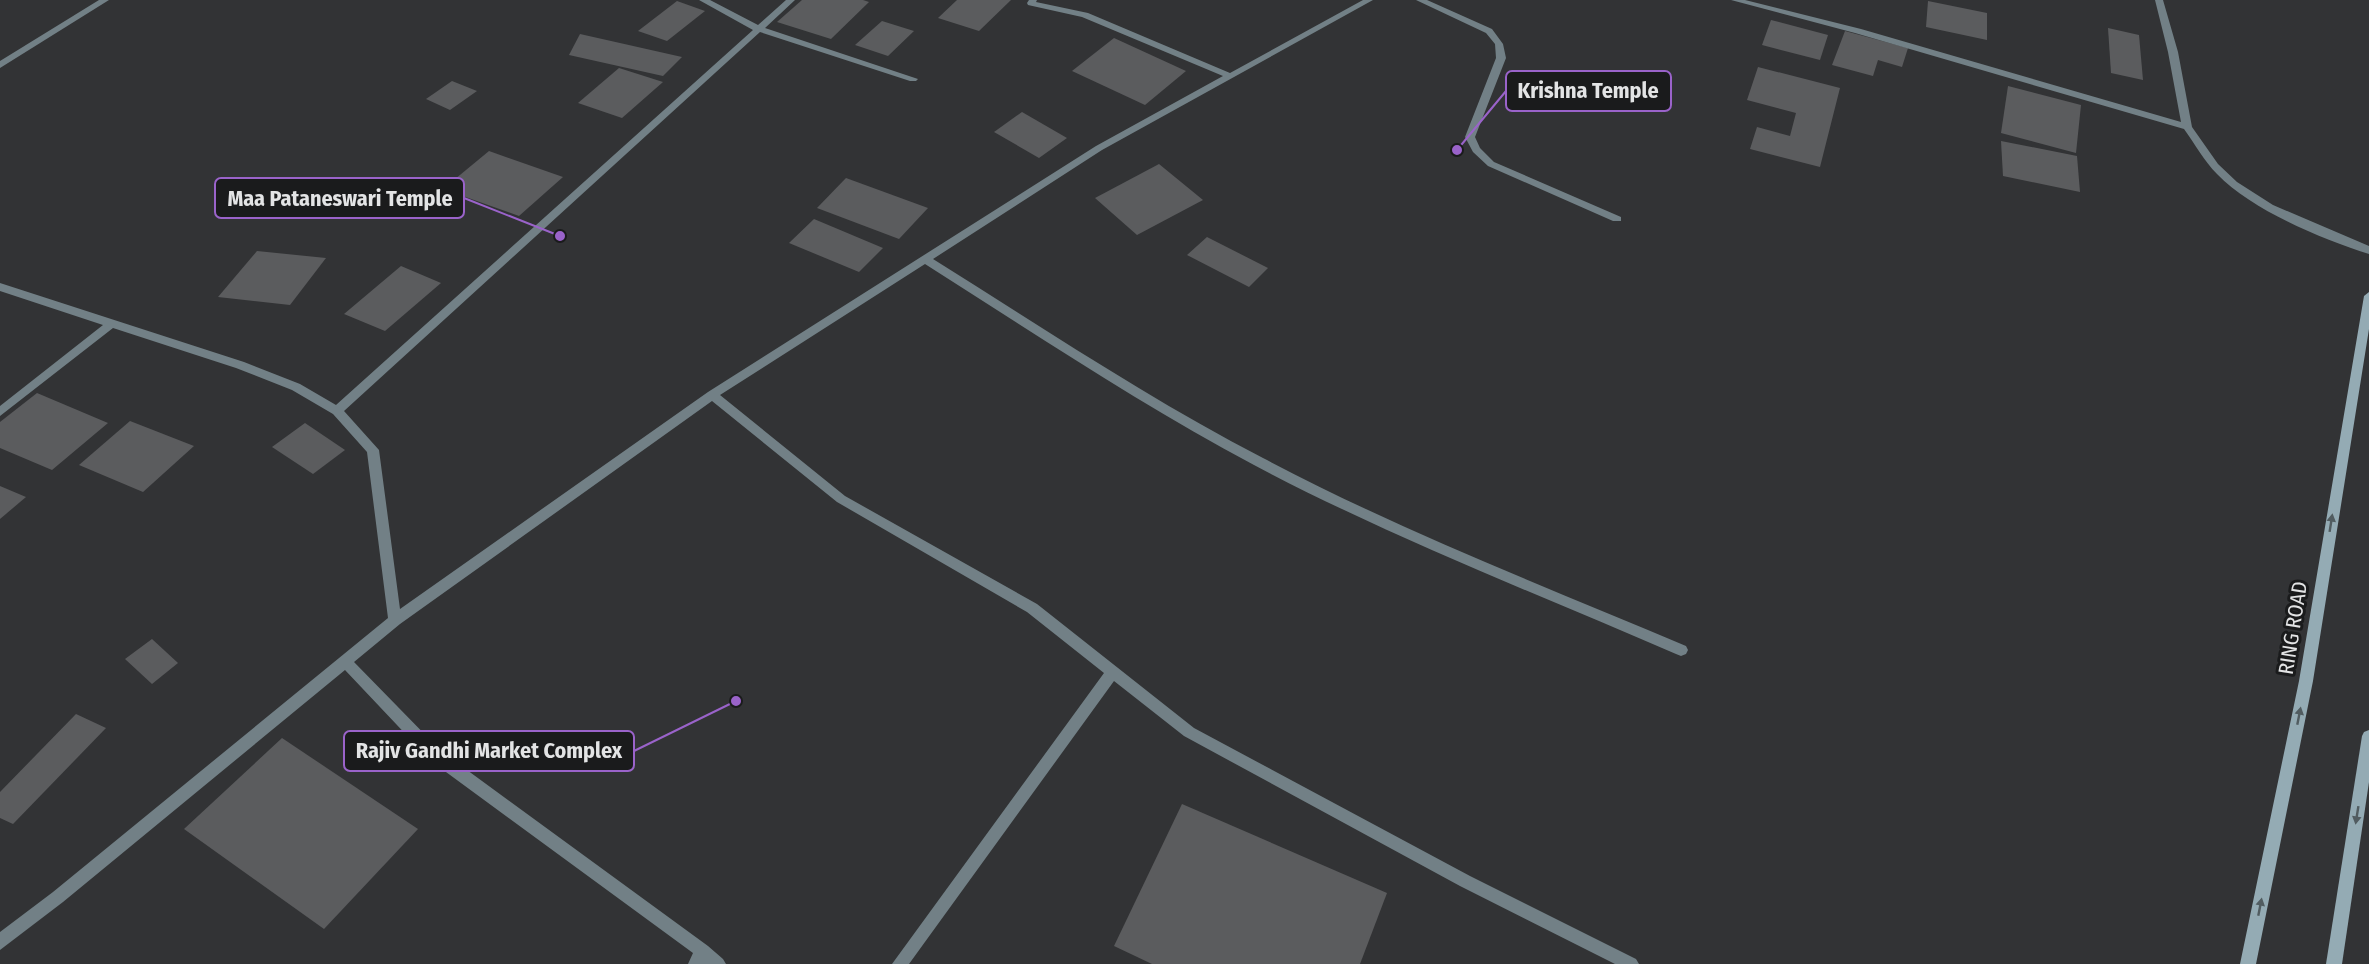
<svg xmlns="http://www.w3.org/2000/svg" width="2369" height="964" font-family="'Fira Sans Condensed',sans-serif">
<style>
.building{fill:#5b5c5e}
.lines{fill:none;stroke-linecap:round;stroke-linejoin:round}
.lane{fill:#728086;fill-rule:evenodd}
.street{fill:#728086;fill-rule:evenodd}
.secondary{fill:#94abb4;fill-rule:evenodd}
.oneway{fill:#515c60}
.labels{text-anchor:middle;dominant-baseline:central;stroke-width:6;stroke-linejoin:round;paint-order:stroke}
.street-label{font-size:21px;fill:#e3e4e5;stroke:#1a1b1c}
.leader{fill:none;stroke:#9a63ca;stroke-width:2}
.callout-dot{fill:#9a63ca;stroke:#1a1b1c;stroke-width:2}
.callout{fill:#1a1b1c;stroke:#9a63ca;stroke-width:2}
.callout-label{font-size:22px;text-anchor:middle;font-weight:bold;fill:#e3e4e5}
</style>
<rect width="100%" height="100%" fill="#323335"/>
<!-- building -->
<g class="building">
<polygon points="802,0 863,0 869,2 831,39 777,22"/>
<polygon points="957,0 1011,0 979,31 938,18"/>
<polygon points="677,1 705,11 667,41 638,31"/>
<polygon points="1928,1 1987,13 1987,40 1926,27"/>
<polygon points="1771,20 1828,35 1820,60 1762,45"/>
<polygon points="882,21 914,31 888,56 855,45"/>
<polygon points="2108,28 2139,35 2143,80 2111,73"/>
<polygon points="1845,31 1908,48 1902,67 1878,60 1873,76 1832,65"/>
<polygon points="580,34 682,57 663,76 569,55"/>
<polygon points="1114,38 1186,71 1145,105 1072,71"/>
<polygon points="1758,67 1840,88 1820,167 1750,149 1757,127 1790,136 1796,113 1747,100"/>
<polygon points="619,68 663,82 622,118 578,103"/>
<polygon points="452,81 477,91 450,110 426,99"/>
<polygon points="2008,86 2081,105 2076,153 2001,133"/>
<polygon points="1022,112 1067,138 1039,158 994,132"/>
<polygon points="2001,141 2077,156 2080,192 2003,176"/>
<polygon points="489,151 563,177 519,216 443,189"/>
<polygon points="1159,164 1203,200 1137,235 1095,198"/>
<polygon points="846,178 928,208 899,239 817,208"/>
<polygon points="814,219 883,248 859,272 789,243"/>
<polygon points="1207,237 1268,268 1249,287 1187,255"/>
<polygon points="257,251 326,258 290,305 218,297"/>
<polygon points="401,266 441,283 385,331 344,314"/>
<polygon points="37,393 108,423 52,470 0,448 0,422"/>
<polygon points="130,421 194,446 143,492 79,465"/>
<polygon points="305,423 345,450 313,474 272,447"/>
<polygon points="0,486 26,497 0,519"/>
<polygon points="152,639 178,663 152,684 125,659"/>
<polygon points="76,714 106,728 13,824 0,818 0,792"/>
<polygon points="282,738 418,829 324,929 184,829"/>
<polygon points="1182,804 1387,893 1360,964 1152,964 1114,946"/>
</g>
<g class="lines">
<!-- lane -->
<polygon class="lane" points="1416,0 1427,0 1492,29 1503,44 1506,58 1475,137 1480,148 1494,162 1621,217 1621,221 1613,221 1488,166 1473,152 1465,137 1496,58 1495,44 1486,33"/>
<!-- street -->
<g class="street">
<polygon points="99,0 109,0 0,68 0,61"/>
<path d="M699,0H710L758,25L786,0H795L765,28L918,79L916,81H910L760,32L344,411L379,450L400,609L708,392L1096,146L1223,76L1082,17L1028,5L1027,3L1029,0H1037L1036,2L1088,13L1230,73L1363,0H1373L1102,150L933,259C1042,327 1149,399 1263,458C1399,530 1544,586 1686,646L1688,650L1686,654L1681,656L1676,654C1535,593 1390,537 1254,465C1141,405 1034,333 925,264L720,395L845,496L1037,604L1194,728L1470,876L1636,959L1639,964H1615L1460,886L1184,736L1114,681L909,964H892L1104,673L1027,612L837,502L712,401L400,624L354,662L441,751L708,946L723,959L726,964H688L693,953L431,761L345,670L63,902L0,950V932L53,892L388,618L367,452L333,414L292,390L236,368L113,328L0,416V406L103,325L0,291V283L244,362L300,384L336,405L753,30Z"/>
<path d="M1731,0H1745L1861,29L2181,122L2168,52L2155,0H2163L2178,52L2192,127L2218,164L2237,182L2273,205L2369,246V254C2321,239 2252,210 2217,174C2204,161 2195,144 2184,129L1855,33Z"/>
</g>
<!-- secondary -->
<g class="secondary">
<polygon points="2369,292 2369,329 2313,681 2256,964 2240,964 2299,681 2364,296"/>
<polygon points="2369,730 2369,782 2342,964 2326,964 2362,736 2364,732"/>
</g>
</g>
<!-- one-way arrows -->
<defs><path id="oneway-solid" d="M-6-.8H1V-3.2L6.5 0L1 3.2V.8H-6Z" transform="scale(1.5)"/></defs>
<g class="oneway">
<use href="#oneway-solid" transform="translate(2331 523) rotate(-81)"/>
<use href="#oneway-solid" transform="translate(2299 716) rotate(-79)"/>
<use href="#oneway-solid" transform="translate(2357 815) rotate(99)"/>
<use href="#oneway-solid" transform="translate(2260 907) rotate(-79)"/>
</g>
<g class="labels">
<!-- street labels -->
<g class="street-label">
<text transform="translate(2293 628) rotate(-81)">RING ROAD</text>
</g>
</g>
<!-- callouts -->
<path class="leader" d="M1457 150L1506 91M560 236L464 198M736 701L634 751"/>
<g class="callout-dot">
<circle cx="1457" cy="150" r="6"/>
<circle cx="560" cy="236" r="6"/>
<circle cx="736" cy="701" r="6"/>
</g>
<g class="callout">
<rect x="1506" y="71" width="165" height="40" rx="6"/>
<rect x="215" y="178" width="249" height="40" rx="6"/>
<rect x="344" y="731" width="290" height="40" rx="6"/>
</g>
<g class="callout-label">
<text x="1588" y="98">Krishna Temple</text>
<text x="340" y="206">Maa Pataneswari Temple</text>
<text x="489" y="758">Rajiv Gandhi Market Complex</text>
</g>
</svg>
